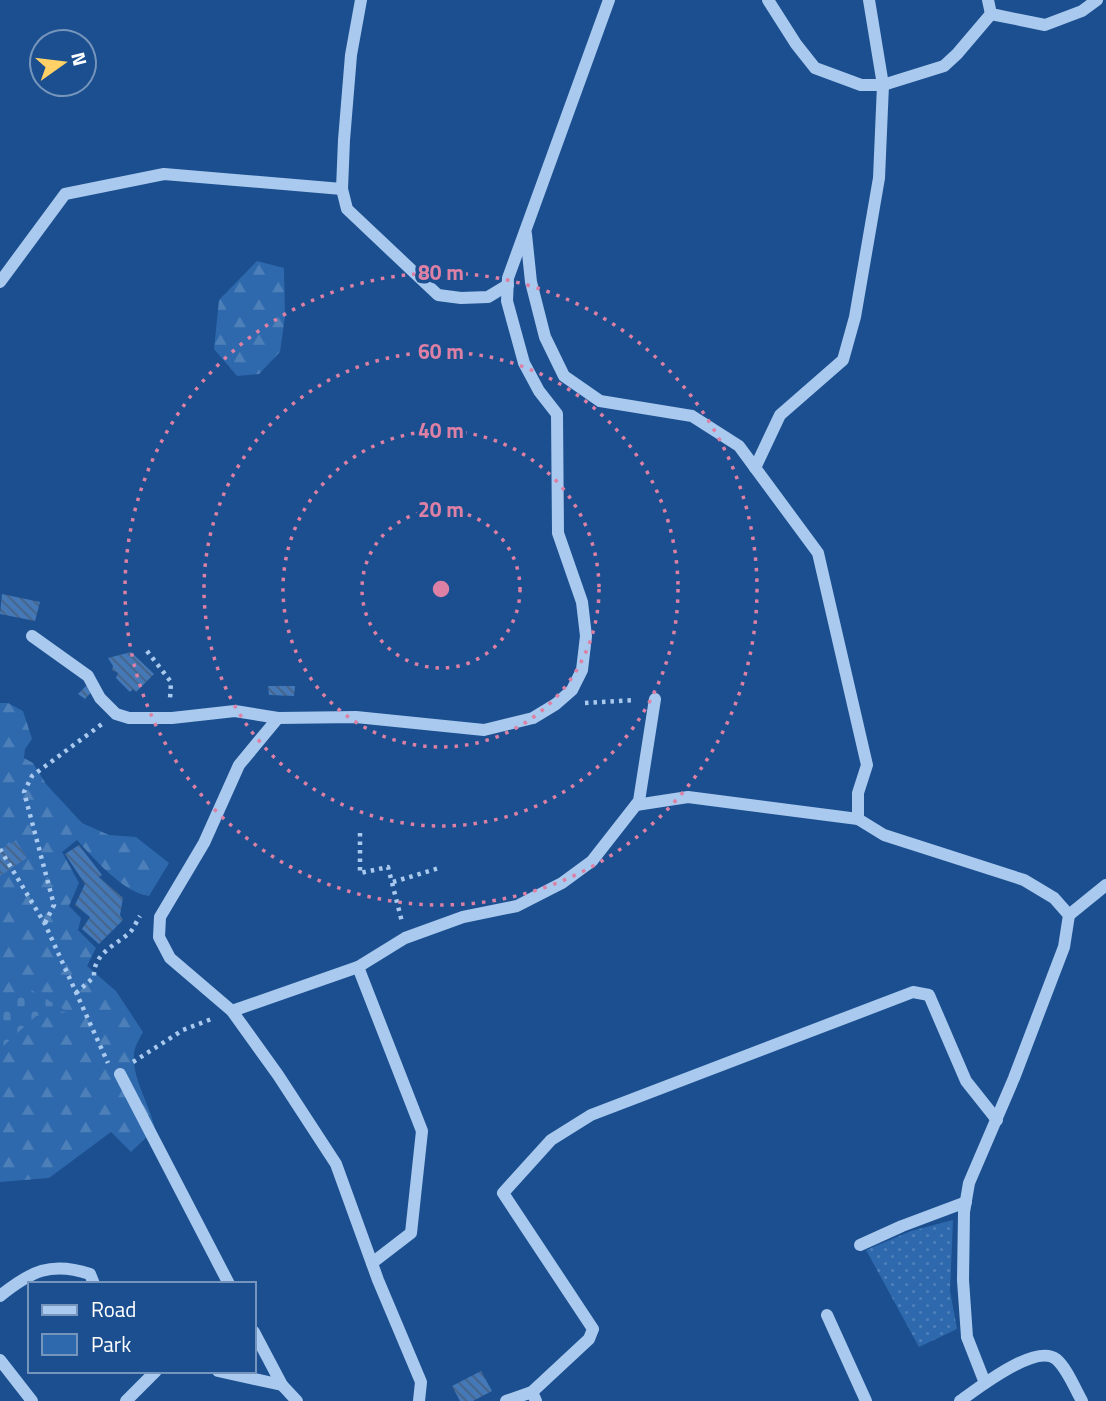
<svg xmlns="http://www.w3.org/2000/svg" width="1106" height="1401" font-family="'Titillium Web',sans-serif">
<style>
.green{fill:url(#green-dots)}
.forest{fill:url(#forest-firs)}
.cemetery{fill:url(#cemetery-stones)}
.building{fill:url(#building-back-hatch)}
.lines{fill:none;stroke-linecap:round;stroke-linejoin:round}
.path{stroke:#a9c9ee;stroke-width:4.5;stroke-dasharray:3.5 5;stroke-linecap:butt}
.minor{stroke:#a9c9ee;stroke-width:12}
.ring{fill:none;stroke:#dd80a5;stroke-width:3.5;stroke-dasharray:3.5 7}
.centre{fill:#dd80a5;stroke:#1b4f8f;stroke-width:3.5}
.ring-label{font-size:21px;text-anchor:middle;font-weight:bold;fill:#dd80a5;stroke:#1b4f8f;stroke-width:7;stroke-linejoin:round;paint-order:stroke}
</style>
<defs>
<pattern id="green-dots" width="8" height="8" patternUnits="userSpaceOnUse" patternTransform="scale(1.75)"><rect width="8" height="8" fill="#2e69ad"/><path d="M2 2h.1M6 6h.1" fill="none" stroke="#4d80b9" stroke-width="1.8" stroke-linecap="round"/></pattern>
<pattern id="forest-firs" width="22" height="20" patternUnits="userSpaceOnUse" patternTransform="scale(1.75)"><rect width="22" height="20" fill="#2e69ad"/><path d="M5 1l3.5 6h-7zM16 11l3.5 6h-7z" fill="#4d80b9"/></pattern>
<pattern id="cemetery-stones" width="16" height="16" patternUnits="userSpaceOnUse" patternTransform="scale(1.75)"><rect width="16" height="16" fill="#2e69ad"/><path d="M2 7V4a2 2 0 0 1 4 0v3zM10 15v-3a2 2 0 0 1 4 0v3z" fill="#4d80b9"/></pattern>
<pattern id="building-back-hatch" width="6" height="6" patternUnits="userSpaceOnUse" patternTransform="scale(1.75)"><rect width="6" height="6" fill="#4478b7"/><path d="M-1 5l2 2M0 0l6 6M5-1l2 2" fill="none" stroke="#486282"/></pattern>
</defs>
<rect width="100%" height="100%" fill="#1b4f8f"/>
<!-- green -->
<polygon class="green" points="953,1220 950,1291 957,1329 919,1347 866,1250 911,1231"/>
<!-- forest -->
<g class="forest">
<polygon points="257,261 284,268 285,316 280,352 259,374 237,376 214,349 219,300"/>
<path d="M0,703H8L23,711L32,739L25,749L24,758L33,763L46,784L82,823L109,835L136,837L169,863L149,896C124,893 94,859 77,840L62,852L79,883L69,906L81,918L78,930L96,948L87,966L116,991L143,1032C140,1038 135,1046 134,1053C132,1080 150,1104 155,1129L131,1152L111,1132L49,1178L0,1182Z"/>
</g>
<!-- cemetery -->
<polygon class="cemetery" points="23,985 68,1012 36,1016 0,1049 0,1006 3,1005"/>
<!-- building -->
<g class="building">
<polygon points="2,594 40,602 35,621 0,614"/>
<polygon points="131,652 154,674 136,692 133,689 130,692 116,678 118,673 112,670 113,666 108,658"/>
<polygon points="93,679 99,684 85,699 78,694"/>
<polygon points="268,686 295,686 294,696 269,695"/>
<polygon points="16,840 27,858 0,876 0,850"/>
<polygon points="79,845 102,875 99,877 123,898 120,915 123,920 99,944 82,929 90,917 75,905 85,884 65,854"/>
<polygon points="481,1371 492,1391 473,1401 460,1401 452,1386"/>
</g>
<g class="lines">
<!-- path -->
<g class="path">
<polyline points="147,651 171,682 170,699"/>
<polyline points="585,703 635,700"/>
<polyline points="360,833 360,873 388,867 402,922"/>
<polyline points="0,849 45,924 108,1063"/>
<polyline points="393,882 439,868"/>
<polyline points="45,923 54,905 24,792 32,776 102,724"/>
<path d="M76,993L94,977C93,955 112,947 127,935C133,931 136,922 140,916"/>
<polyline points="133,1062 183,1030 214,1018"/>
</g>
<!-- minor -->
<g class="minor">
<polyline points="361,0 351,55 344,140 342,189 347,209 438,295 461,298 488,297 508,285"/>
<polyline points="768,0 796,44 815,68 861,85 883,85 944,66 957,54 991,14"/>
<polyline points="988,0 991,14 1045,25 1082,11 1097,0"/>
<polyline points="526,234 531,282 545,337 564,376 600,401 692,416 739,446 818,553 867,765 858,793 858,819 884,835 1024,880 1054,898 1069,915 1064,947 1014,1078 969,1183 964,1212 963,1280 967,1337 985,1383"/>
<polyline points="0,282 65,194 164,174 342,189"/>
<polyline points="755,468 780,415 843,360 855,317 879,178 883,85 869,0"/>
<polyline points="32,636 88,676 100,698 116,714 129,718 172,718 235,711 278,718"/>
<polyline points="636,805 688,797 858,819"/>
<polyline points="1069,915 1106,885"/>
<polyline points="358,967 422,1131 411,1233 372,1263"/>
<polyline points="232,1011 358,967 405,938 463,917 517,906 562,883 592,861 639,801 655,699"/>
<polyline points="120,1074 229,1284"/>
<polyline points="860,1245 902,1226 966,1202"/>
<path d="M0,1296C31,1271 51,1261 90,1274L94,1284"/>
<polyline points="827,1315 866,1401"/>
<polyline points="254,1332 282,1385 297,1401"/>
<polyline points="0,1360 32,1401"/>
<polyline points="218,1371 282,1385"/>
<polyline points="532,1392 589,1339 593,1329 503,1193 551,1140 591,1115 913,992 929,995 966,1081 997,1120"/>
<polyline points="126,1401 156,1371"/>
<polyline points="419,1401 421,1382 378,1280 336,1164 278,1075 232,1011 170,958 159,937 160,917 204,843 239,765 278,718 356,717 484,730 533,718 556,704 572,690 582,670 586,636 582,602 558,533 557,414 539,391 524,363 507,301 508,278 609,0"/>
<polyline points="506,1401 532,1392 536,1401"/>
<path d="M960,1401C977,1389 1035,1343 1056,1359C1067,1368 1075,1389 1082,1401"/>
</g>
</g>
<!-- distance rings -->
<g class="ring">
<circle cx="441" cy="589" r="79"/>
<circle cx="441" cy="589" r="158"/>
<circle cx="441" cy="589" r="237"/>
<circle cx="441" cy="589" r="316"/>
</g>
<circle cx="441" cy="589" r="10" class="centre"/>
<g class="ring-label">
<text x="441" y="280">80 m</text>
<text x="441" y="359">60 m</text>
<text x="441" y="438">40 m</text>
<text x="441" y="517">20 m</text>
</g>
<!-- legend -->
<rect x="28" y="1282" width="228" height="91" fill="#1b4f8f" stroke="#7695bc" stroke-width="2"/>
<rect x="42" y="1305" width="35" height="10" fill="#a9c9ee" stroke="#7695bc" stroke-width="2"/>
<text x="91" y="1317" font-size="21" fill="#ffffff">Road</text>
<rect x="42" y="1334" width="35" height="21" fill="#2e69ad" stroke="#7695bc" stroke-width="2"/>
<text x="91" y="1352" font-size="21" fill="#ffffff">Park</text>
<!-- north arrow -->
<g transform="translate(63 63) rotate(76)"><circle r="33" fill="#1b4f8f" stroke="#7695bc" stroke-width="2"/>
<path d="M0-5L12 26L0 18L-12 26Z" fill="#ffd166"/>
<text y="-10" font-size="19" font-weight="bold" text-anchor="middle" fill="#ffffff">N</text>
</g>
</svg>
